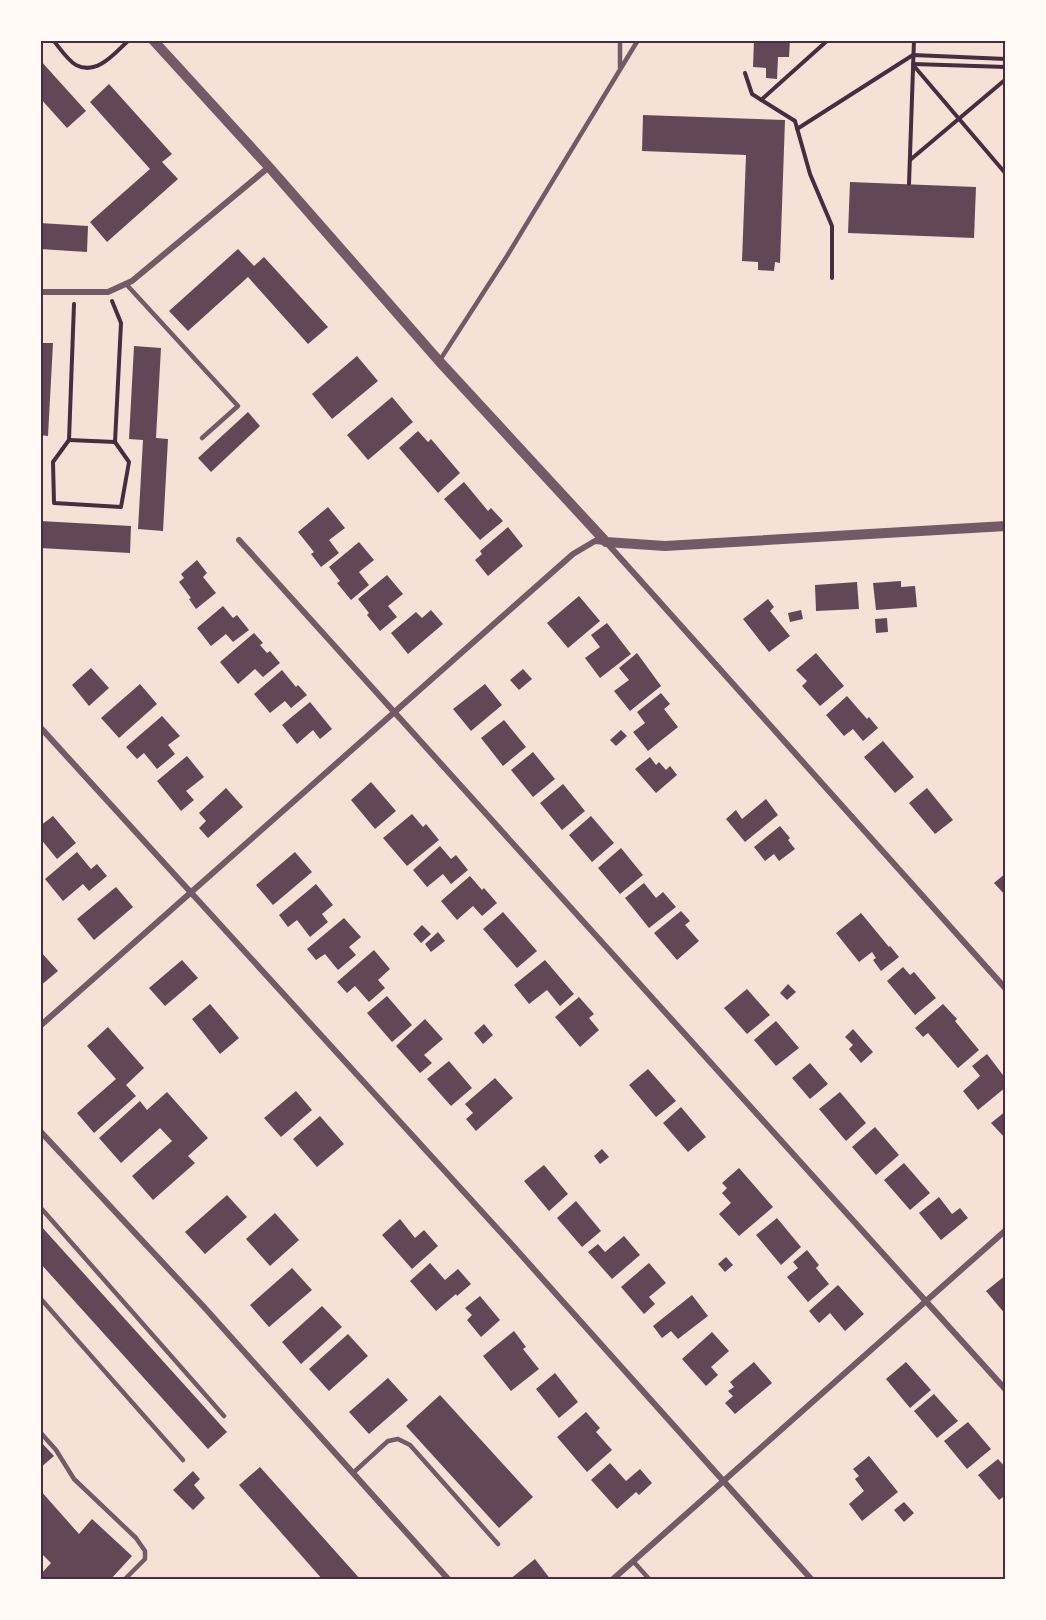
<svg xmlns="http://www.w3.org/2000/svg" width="1046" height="1620" font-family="Quicksand,sans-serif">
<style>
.building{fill:#644757}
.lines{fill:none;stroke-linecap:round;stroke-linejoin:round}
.path{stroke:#4a2c40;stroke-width:4}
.service{stroke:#755966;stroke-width:4.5}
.minor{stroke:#755966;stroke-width:6}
.tertiary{stroke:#755966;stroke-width:10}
.neatline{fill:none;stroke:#4a2c40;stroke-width:2}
</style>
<rect width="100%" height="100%" fill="#f7e1d7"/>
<!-- building -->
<g class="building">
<polygon points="754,40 790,40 789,57 778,57 777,79 766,78 766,68 753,67"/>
<polygon points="40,60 86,111 67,128 40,98"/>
<polygon points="109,84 172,154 162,162 178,179 107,242 90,222 150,169 90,102"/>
<polygon points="643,115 785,120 780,263 775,262 774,271 758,270 758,262 742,261 746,155 642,151"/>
<polygon points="850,182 976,187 974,238 848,233"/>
<polygon points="40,223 88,226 87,252 40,249"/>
<polygon points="238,249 254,266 264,257 328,327 308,344 248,277 188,331 169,311"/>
<polygon points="40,343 53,343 48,436 40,435"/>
<polygon points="134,346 161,348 156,438 168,439 163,531 138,529 143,440 129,439"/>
<polygon points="357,356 378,381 332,419 312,394"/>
<polygon points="392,397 413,422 368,460 347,435"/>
<polygon points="248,412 260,426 211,472 198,458"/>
<polygon points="418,431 428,442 431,439 460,473 438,493 399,448"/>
<polygon points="464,482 488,511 491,508 503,521 480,540 444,499"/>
<polygon points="328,507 345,528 329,540 339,553 321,567 311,554 314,552 298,532"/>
<polygon points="40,521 131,526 130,553 40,548"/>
<polygon points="508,527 523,546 488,576 475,560 482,554 480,551"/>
<polygon points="359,542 374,560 359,572 369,585 351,600 337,583 340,581 329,567"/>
<polygon points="197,560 207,573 203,577 216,593 196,609 189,599 191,598 179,582 184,578 181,574"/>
<polygon points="387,575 403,594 388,606 397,617 380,631 367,615 369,613 358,599"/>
<polygon points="901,581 901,587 915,586 917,607 876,610 873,583"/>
<polygon points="857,582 859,609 816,611 815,585"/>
<polygon points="579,596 600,621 568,648 547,623"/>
<polygon points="768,599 774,607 770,611 790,636 769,652 743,619"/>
<polygon points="223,606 233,618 237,615 249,630 233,642 226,634 211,646 197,628"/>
<polygon points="431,610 443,624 408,654 391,633 416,612 422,618"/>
<polygon points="801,610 803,619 790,622 788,613"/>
<polygon points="887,618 888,632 876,633 875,619"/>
<polygon points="607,623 631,654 600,678 585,658 600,647 591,635"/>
<polygon points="254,633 263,643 260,645 267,653 270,651 280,663 263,677 255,669 238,684 220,662"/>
<polygon points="637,653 661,686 630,711 614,691 629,680 619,668"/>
<polygon points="816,653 844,686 820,706 802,686 807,681 796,670"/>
<polygon points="91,668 109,688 89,706 72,685"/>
<polygon points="523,669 532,679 519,690 510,680"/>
<polygon points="282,670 296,687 298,685 307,695 291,708 285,701 270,713 254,694"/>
<polygon points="140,684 157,704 119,738 101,718"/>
<polygon points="485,684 502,705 471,731 453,709"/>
<polygon points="661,693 670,704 664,709 678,727 648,751 633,732 645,723 637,712"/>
<polygon points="847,696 867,719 869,717 878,728 863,741 853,729 844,736 826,715"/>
<polygon points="310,702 332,729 320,739 313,730 297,744 282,725"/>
<polygon points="162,716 180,736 168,745 175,754 157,769 144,753 137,759 126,747"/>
<polygon points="504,720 526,747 503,766 481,738"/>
<polygon points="621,730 627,736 616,746 610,740"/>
<polygon points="883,741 914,777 895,793 864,757"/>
<polygon points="533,752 555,779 533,797 511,770"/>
<polygon points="187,756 204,777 186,791 194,800 181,811 157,781"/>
<polygon points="650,757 656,765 659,762 666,770 670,766 677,775 656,793 635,769"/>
<polygon points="371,782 396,811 375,829 351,800"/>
<polygon points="563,784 585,811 562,830 540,803"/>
<polygon points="226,788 243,807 208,838 199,828 206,821 199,813"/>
<polygon points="927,788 953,820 935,834 909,803"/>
<polygon points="766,799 778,815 745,842 726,819 736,810 742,819"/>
<polygon points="412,814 423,827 426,824 439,840 407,866 383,838"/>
<polygon points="53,816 76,843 57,859 40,838 40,826"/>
<polygon points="591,816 614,843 592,862 569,835"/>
<polygon points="780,826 790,838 788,840 795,849 779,861 774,854 765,861 754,847"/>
<polygon points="440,846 451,859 456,855 468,870 451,884 443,874 427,887 413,870"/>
<polygon points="621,848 643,875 620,894 598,868"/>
<polygon points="77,852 91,869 97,864 107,876 89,891 83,884 63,901 45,879"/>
<polygon points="295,852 312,872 273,905 256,885"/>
<polygon points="1006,873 1006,896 994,883"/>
<polygon points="470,876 482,890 484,888 497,903 482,916 473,906 457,920 441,901"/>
<polygon points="644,883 656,898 663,892 676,907 649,928 625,898"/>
<polygon points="316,884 333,905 322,914 328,922 310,937 297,920 288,927 279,915"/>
<polygon points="116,887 133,907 94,940 77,919"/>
<polygon points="681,911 690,921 685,925 699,941 677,960 654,933"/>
<polygon points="503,912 537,951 517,968 483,929"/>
<polygon points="861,913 889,947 890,946 899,957 881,971 873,960 876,958 872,952 859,962 836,933"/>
<polygon points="344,918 361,937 349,947 356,955 338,970 325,954 316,960 307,949"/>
<polygon points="422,925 431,934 421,943 413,934"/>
<polygon points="438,932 445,941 431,952 425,944"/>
<polygon points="374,950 390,969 378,980 385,988 369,1002 355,986 347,993 337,982"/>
<polygon points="40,951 58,971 40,986"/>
<polygon points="182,960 198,978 165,1006 149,988"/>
<polygon points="545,960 574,994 560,1006 547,990 529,1004 514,985"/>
<polygon points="903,967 910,975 914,972 936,998 915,1015 887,981"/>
<polygon points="788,984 796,992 787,1000 780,993"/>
<polygon points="747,989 770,1015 747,1034 724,1008"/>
<polygon points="387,996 412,1025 392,1042 367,1013"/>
<polygon points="579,997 594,1014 589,1018 599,1030 580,1047 555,1017"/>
<polygon points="210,1004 239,1038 220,1054 192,1019"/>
<polygon points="943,1004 957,1019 955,1021 979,1050 958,1068 928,1033 923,1037 915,1028"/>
<polygon points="425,1019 443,1039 424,1055 432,1063 420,1073 396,1046"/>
<polygon points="776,1021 799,1048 776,1066 754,1040"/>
<polygon points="484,1024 493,1035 483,1044 474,1033"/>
<polygon points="108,1027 144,1068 126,1085 136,1096 94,1133 77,1113 116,1079 87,1046"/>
<polygon points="853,1029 873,1052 861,1063 849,1049 853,1045 845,1037"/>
<polygon points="987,1054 1006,1079 1006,1087 978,1110 963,1091 980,1076 972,1066"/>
<polygon points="449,1061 472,1088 451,1106 427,1079"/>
<polygon points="810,1063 828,1084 810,1099 792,1078"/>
<polygon points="648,1069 676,1101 656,1117 629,1085"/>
<polygon points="495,1078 513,1098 476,1131 466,1119 473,1113 465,1104"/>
<polygon points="296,1091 312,1110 281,1137 264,1118"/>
<polygon points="167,1092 208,1138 188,1156 195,1163 153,1200 132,1176 172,1141 160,1128 121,1163 99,1138 140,1101 147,1110"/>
<polygon points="840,1092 866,1123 846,1141 819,1109"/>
<polygon points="681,1107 706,1137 688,1152 663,1123"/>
<polygon points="1006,1111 1006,1139 991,1123"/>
<polygon points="320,1116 344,1144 317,1167 293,1139"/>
<polygon points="875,1127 899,1155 876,1175 852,1147"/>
<polygon points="602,1149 609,1157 600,1164 594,1156"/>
<polygon points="904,1163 930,1193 910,1210 884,1180"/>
<polygon points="544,1165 568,1194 549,1211 524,1181"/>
<polygon points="739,1168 773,1207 739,1236 719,1214 731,1203 722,1193 727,1188 722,1183"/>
<polygon points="227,1195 247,1217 205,1254 185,1232"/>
<polygon points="939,1197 952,1214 960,1208 968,1218 941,1240 919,1213"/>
<polygon points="576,1201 601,1231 582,1247 557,1218"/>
<polygon points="275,1213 299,1240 270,1266 246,1239"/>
<polygon points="777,1218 801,1247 781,1265 756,1235"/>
<polygon points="400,1219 415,1238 424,1230 438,1246 412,1269 382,1235"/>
<polygon points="40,1225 227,1432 208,1449 40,1263"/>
<polygon points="624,1236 640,1255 612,1279 588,1252 598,1244 605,1252"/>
<polygon points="807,1250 819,1265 816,1268 829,1284 808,1302 787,1277 798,1268 793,1262"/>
<polygon points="726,1257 733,1265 725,1272 718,1264"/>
<polygon points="430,1263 445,1280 458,1269 471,1284 457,1296 456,1294 436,1311 410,1281"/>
<polygon points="649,1263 666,1283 649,1297 655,1304 644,1314 621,1287"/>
<polygon points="292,1268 312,1290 269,1327 250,1305"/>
<polygon points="1006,1275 1006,1315 986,1291"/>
<polygon points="838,1285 864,1314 845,1331 830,1313 819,1323 809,1311"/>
<polygon points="692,1295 708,1316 678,1339 671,1331 662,1338 653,1326"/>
<polygon points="480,1296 500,1320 481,1337 467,1320 472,1315 465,1308"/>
<polygon points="322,1306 342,1327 301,1364 282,1342"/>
<polygon points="514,1331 526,1347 523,1349 539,1369 511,1391 483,1356"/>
<polygon points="712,1332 729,1351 711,1367 718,1375 706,1386 682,1359"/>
<polygon points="348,1334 368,1356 329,1391 309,1369"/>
<polygon points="754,1362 772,1383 735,1414 725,1403 733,1396 728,1391 734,1387 730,1382"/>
<polygon points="906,1362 931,1390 910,1408 886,1379"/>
<polygon points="555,1373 578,1402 559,1418 536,1389"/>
<polygon points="388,1378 408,1400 369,1434 349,1412"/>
<polygon points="934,1394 958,1421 937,1438 914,1411"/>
<polygon points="440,1395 533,1497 499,1528 406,1426"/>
<polygon points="586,1412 600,1428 596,1432 612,1450 587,1472 557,1437"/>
<polygon points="968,1422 991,1449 967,1469 944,1441"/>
<polygon points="40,1441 54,1456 40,1468"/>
<polygon points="869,1456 898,1492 862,1521 849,1504 864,1491 855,1479 859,1476 853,1469"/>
<polygon points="998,1459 1006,1468 1006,1495 999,1500 978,1475"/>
<polygon points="610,1463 626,1481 640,1469 652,1483 639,1495 636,1492 617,1509 591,1480"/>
<polygon points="260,1467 361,1580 323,1580 239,1485"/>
<polygon points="193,1471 200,1479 194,1485 205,1498 193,1510 173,1490"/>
<polygon points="40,1490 79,1534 92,1519 132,1556 110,1580 40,1580 40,1575 51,1563 40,1552"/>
<polygon points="904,1502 914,1513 904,1522 894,1510"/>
<polygon points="535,1559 551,1580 509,1580"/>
</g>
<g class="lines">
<!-- path -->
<g class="path">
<path d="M53,40C59,47 68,61 76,65C97,76 115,53 129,40"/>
<polyline points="913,64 1006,67"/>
<polyline points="914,66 1006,174"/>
<polyline points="745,73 752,94 795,121 810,174 832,226 832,278"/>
<polyline points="761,100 828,40"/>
<polyline points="797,129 913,55 1006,59"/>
<polyline points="910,160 1006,79"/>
<polyline points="909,184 914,40"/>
<polyline points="74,304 69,440 53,462 54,503 121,507 129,462 115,442 121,323 112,301"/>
<polyline points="69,440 115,442"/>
</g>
<!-- service -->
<g class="service">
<polyline points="620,40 620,68"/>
<polyline points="126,284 238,406 202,438"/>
<polyline points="440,360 507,256 638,40"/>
<polyline points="40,1207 224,1416"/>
<polyline points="40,1298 183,1460"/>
<polyline points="40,1432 56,1450 74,1479 136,1538 145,1551 145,1559 124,1580"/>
<polyline points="353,1473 388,1441 398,1439 410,1445 498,1544"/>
<polyline points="633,1561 650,1580"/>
</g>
<!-- minor -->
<g class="minor">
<polyline points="40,292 108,292 132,281 269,167"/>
<polyline points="239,540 1006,1390"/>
<polyline points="40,727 505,1237 812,1580"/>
<polyline points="40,1026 573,554 595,541 606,542 1006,989"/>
<polyline points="40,1131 204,1307 449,1580"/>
<polyline points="612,1580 1006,1230"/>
</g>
<!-- tertiary -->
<polyline class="tertiary" points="153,40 269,167 439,361 606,542 665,546 1006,526"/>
</g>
<!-- border -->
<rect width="1046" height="1620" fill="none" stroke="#fffaf5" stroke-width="84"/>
<rect x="42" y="42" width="962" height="1536" class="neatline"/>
</svg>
